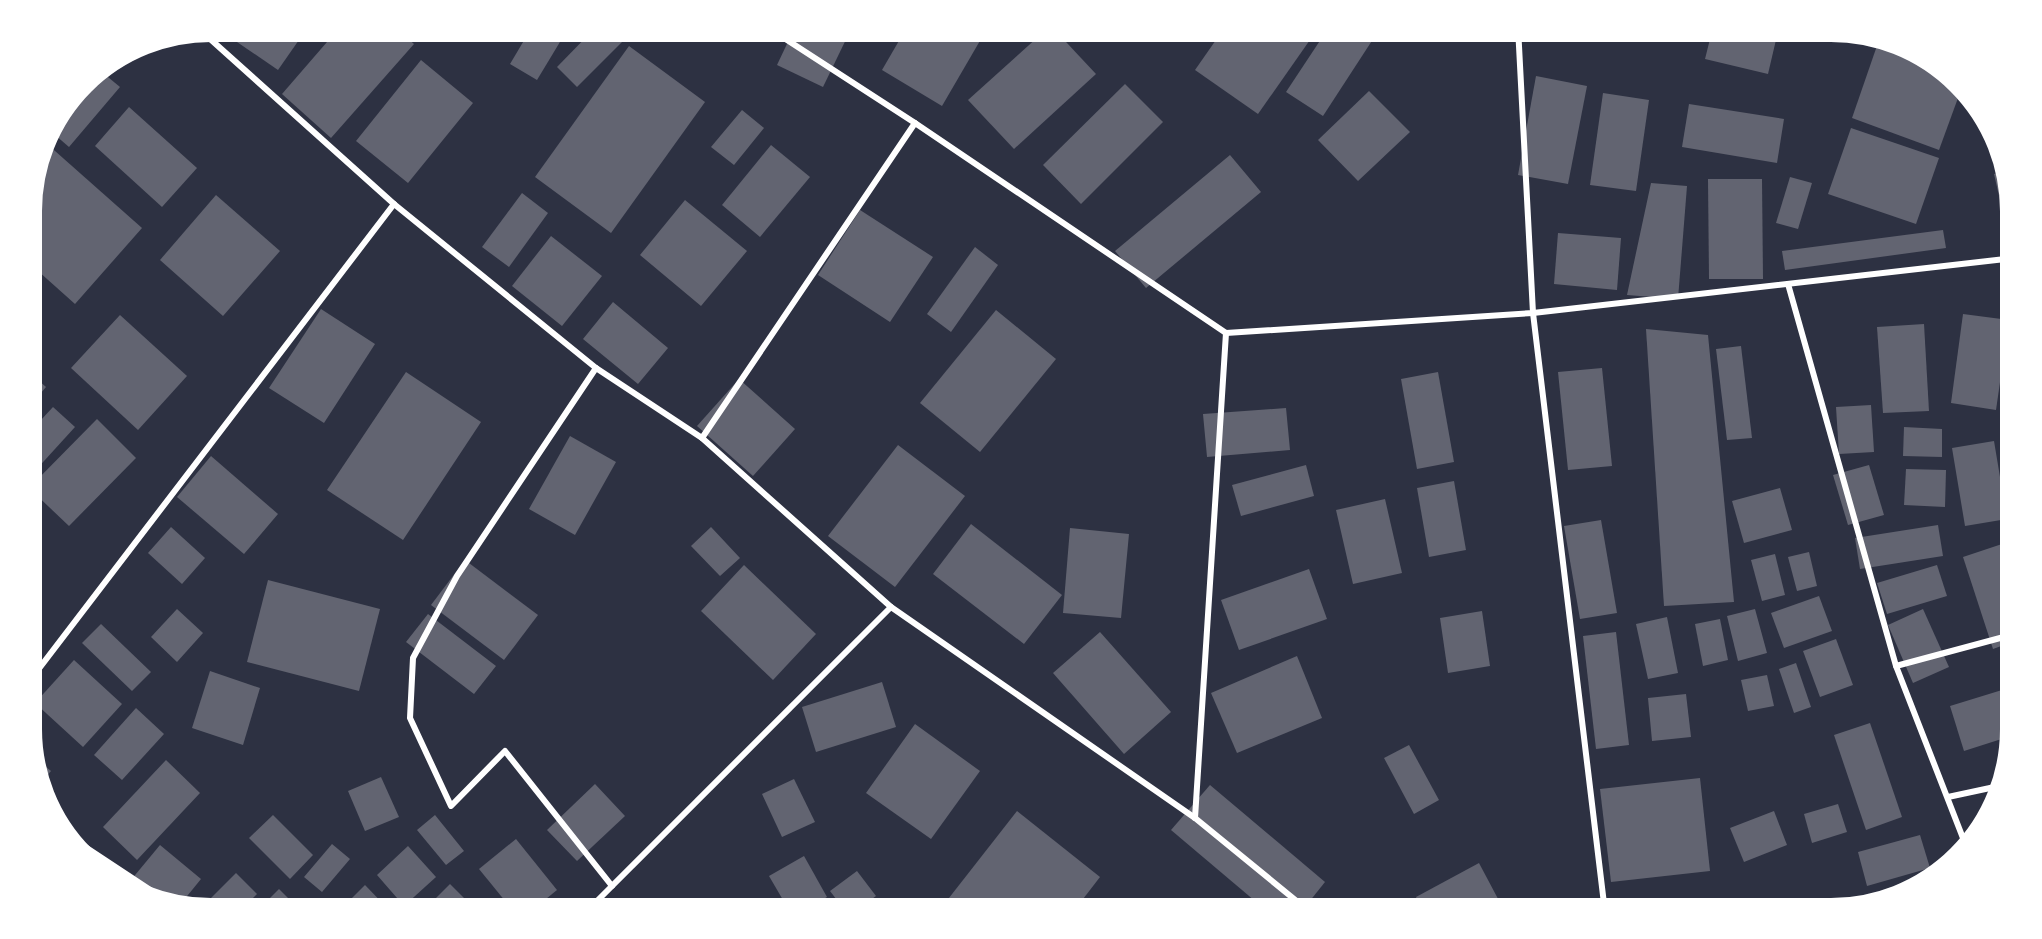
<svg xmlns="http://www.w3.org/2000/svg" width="2042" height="939" font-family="'Source Serif 4',serif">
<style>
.building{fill:#626471}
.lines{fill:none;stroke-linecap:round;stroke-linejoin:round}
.minor{stroke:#fff;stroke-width:6}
.rim{fill:none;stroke:#fff;stroke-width:8}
</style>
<rect width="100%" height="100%" fill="#2d3142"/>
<!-- building -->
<g class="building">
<polygon points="215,27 308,27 278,70"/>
<polygon points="340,27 395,27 414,44 331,138 282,94"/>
<polygon points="473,27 508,27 501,41"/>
<polygon points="532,27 569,27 537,80 510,64"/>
<polygon points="596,27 620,27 629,35 577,87 557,67"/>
<polygon points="795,27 852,27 823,87 777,65"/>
<polygon points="907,27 988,27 942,106 882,70"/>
<polygon points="1049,27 1052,27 1096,74 1014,149 968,100"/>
<polygon points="1225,27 1319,27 1258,114 1195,70"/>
<polygon points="1329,27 1368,27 1377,33 1323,116 1286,92"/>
<polygon points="1713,27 1779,27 1768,74 1705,59"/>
<polygon points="1880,37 1911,48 1962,87 1939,150 1852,118"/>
<polygon points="629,46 705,102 611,233 535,177"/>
<polygon points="421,60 473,103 408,183 356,141"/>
<polygon points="97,68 120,87 69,147 47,128 89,73"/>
<polygon points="1536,76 1587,86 1568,184 1518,175"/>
<polygon points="1125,84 1163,122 1081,204 1043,165"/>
<polygon points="1369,91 1410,132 1358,181 1318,140"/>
<polygon points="1603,93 1649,100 1636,191 1590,185"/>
<polygon points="1689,104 1784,119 1777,163 1682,147"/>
<polygon points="129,107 197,168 162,207 95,146"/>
<polygon points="742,110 764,128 734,165 711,147"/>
<polygon points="1987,125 1988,125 2003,161 1993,162"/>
<polygon points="1851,128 1939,158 1916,224 1828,194"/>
<polygon points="46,143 142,228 75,304 28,262 27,198 41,149"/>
<polygon points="771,145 810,177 760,237 722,205"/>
<polygon points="1230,155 1261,192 1146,288 1115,251"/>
<polygon points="2007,171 2013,187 2013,257 1994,174"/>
<polygon points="1790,177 1812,183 1798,229 1776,223"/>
<polygon points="1708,179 1762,179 1763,279 1709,279"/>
<polygon points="1651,183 1687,186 1678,299 1627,295"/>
<polygon points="522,193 548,213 509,267 482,247"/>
<polygon points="216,195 280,251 223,316 160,260"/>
<polygon points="685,200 747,251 701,306 640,255"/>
<polygon points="860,210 933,257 890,322 818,275"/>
<polygon points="1943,230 1946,248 1785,270 1782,251"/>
<polygon points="1558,233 1621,238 1617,290 1554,284"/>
<polygon points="551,236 602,276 562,326 512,286"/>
<polygon points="975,247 998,265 951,332 927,314"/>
<polygon points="613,302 668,348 638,384 583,339"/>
<polygon points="321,309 375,344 324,423 269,388"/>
<polygon points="996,310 1056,359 980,452 920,403"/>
<polygon points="1963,314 2009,320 1996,410 1951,403"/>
<polygon points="120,315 187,376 138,430 71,368"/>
<polygon points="1924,324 1929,411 1883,413 1877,327"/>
<polygon points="1646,329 1708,335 1734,602 1664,606"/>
<polygon points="1741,346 1752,438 1727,440 1716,349"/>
<polygon points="1602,368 1612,466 1568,470 1558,372"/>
<polygon points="28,371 46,387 28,408"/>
<polygon points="406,372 481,422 403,540 327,490"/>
<polygon points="1438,372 1454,462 1417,469 1401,379"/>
<polygon points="739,379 795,429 753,476 697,426"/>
<polygon points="1871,405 1874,452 1839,454 1836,407"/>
<polygon points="53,407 75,427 34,472 28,466 28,434"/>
<polygon points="1286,408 1290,450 1207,457 1203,414"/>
<polygon points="97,419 136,458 69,526 29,488"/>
<polygon points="1904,427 1942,429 1942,457 1903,456"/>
<polygon points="570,436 616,462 575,535 529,509"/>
<polygon points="1994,441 2007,519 1965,526 1952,448"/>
<polygon points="898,445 965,496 895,587 828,536"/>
<polygon points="211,456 278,514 244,554 177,497"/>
<polygon points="1306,465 1314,496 1241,516 1232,485"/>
<polygon points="1869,465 1884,515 1848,525 1833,475"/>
<polygon points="1906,469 1946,470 1945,507 1904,505"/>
<polygon points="1454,481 1466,550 1429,557 1417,488"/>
<polygon points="1780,488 1792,530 1744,543 1732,501"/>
<polygon points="1385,499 1402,573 1353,584 1336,510"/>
<polygon points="1601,520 1617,613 1580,619 1564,526"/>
<polygon points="971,524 1062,595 1024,644 933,574"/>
<polygon points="1938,525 1943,556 1860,569 1855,538"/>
<polygon points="171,527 205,558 182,584 148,553"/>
<polygon points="711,527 740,558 720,576 691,546"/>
<polygon points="1070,528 1129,534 1121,618 1063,613"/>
<polygon points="2014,540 2015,641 1993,649 1963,557"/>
<polygon points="1809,552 1817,586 1797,591 1788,557"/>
<polygon points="1775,554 1785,595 1762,601 1751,560"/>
<polygon points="465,560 538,615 504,660 431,605"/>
<polygon points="744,565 816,634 773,680 701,611"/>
<polygon points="1937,565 1947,596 1887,614 1877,583"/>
<polygon points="1309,569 1327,619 1239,650 1221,600"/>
<polygon points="268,580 380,609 359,691 247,662"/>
<polygon points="1819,596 1832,631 1784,648 1771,613"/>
<polygon points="177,609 203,633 177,662 151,637"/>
<polygon points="1755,609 1767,653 1738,661 1727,616"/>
<polygon points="1923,609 1949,667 1913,683 1888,625"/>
<polygon points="1482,611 1490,666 1448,673 1440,618"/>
<polygon points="428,614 496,666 474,694 406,642"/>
<polygon points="1667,617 1678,673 1648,679 1636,624"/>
<polygon points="1720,619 1728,660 1703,666 1695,624"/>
<polygon points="101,624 151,672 132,691 82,643"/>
<polygon points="1100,632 1171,712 1124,754 1053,673"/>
<polygon points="1616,632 1629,745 1596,749 1583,636"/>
<polygon points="1836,639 1853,685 1820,697 1803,651"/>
<polygon points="1297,656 1322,718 1237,753 1211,693"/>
<polygon points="74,660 122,704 83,747 35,703"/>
<polygon points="1796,663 1811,707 1794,713 1779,669"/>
<polygon points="210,671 260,688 243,745 192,728"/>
<polygon points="1767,675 1774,706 1748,711 1741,680"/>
<polygon points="882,682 896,727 816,752 802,707"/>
<polygon points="2015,686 2014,735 1964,751 1950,706"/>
<polygon points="1686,694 1691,737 1652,741 1648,698"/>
<polygon points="136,708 164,734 122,780 94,755"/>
<polygon points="1870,723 1902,817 1866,830 1834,735"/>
<polygon points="915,724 980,771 931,839 866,793"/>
<polygon points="1409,745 1439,800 1414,814 1384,758"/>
<polygon points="29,753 51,771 41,783"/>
<polygon points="166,760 200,793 137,860 103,827"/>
<polygon points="381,777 399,817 365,831 348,791"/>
<polygon points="1700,778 1710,871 1611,882 1600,789"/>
<polygon points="794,779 815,822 782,837 762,794"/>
<polygon points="595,784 625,816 577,861 547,830"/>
<polygon points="1210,785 1325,882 1301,912 1268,912 1171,830"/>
<polygon points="1838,804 1847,832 1812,843 1804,814"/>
<polygon points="1017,811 1100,877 1073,912 938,912"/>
<polygon points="1774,811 1787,845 1744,862 1730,828"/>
<polygon points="273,815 313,855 290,879 249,838"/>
<polygon points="435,815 464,851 446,865 417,830"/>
<polygon points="1920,835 1930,868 1867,886 1858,852"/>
<polygon points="516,839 557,890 530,912 514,912 479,869"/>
<polygon points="332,844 350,859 322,892 304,877"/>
<polygon points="160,845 201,879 179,906 140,898 126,886"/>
<polygon points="408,846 436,877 404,906 377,875"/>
<polygon points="804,856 827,897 800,912 790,912 769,876"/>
<polygon points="1479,863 1505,912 1423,912 1416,897"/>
<polygon points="857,871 876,896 854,912 846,912 830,891"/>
<polygon points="236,873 257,894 239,912 215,912 206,903"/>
<polygon points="1928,881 1928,883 1872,902 1870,895"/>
<polygon points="450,884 478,912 422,912"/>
<polygon points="365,885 391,912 338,912"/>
<polygon points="279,889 299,909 296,912 256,912"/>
</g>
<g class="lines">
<!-- minor -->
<g class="minor">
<polyline points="767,27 915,123 1226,333 1533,313 2014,258"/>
<polyline points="1518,27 1533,313 1605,912"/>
<polyline points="199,29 394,204 596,368 702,438 891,607 1195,818 1310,912"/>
<polyline points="1788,284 1896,666 1968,851"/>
<polyline points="596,368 457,576 413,658 410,718 451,806 505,751 612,886"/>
<polyline points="702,438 915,123"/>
<polyline points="1896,666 2015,634"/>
<polyline points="28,683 394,204"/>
<polyline points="1948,797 2004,785"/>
<polyline points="1195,818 1226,333"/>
<polyline points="61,831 173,905"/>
<polyline points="586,912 891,607"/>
</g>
</g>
<!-- crop -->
<path d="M0 0H2042V939H0ZM211 38H1831A173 173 0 0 1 2004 211V729A173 173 0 0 1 1831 902H211A173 173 0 0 1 38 729V211A173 173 0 0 1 211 38Z" fill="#fff" fill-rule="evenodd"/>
<path class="rim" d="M211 38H1831A173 173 0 0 1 2004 211V729A173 173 0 0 1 1831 902H211A173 173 0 0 1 38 729V211A173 173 0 0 1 211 38Z"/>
</svg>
